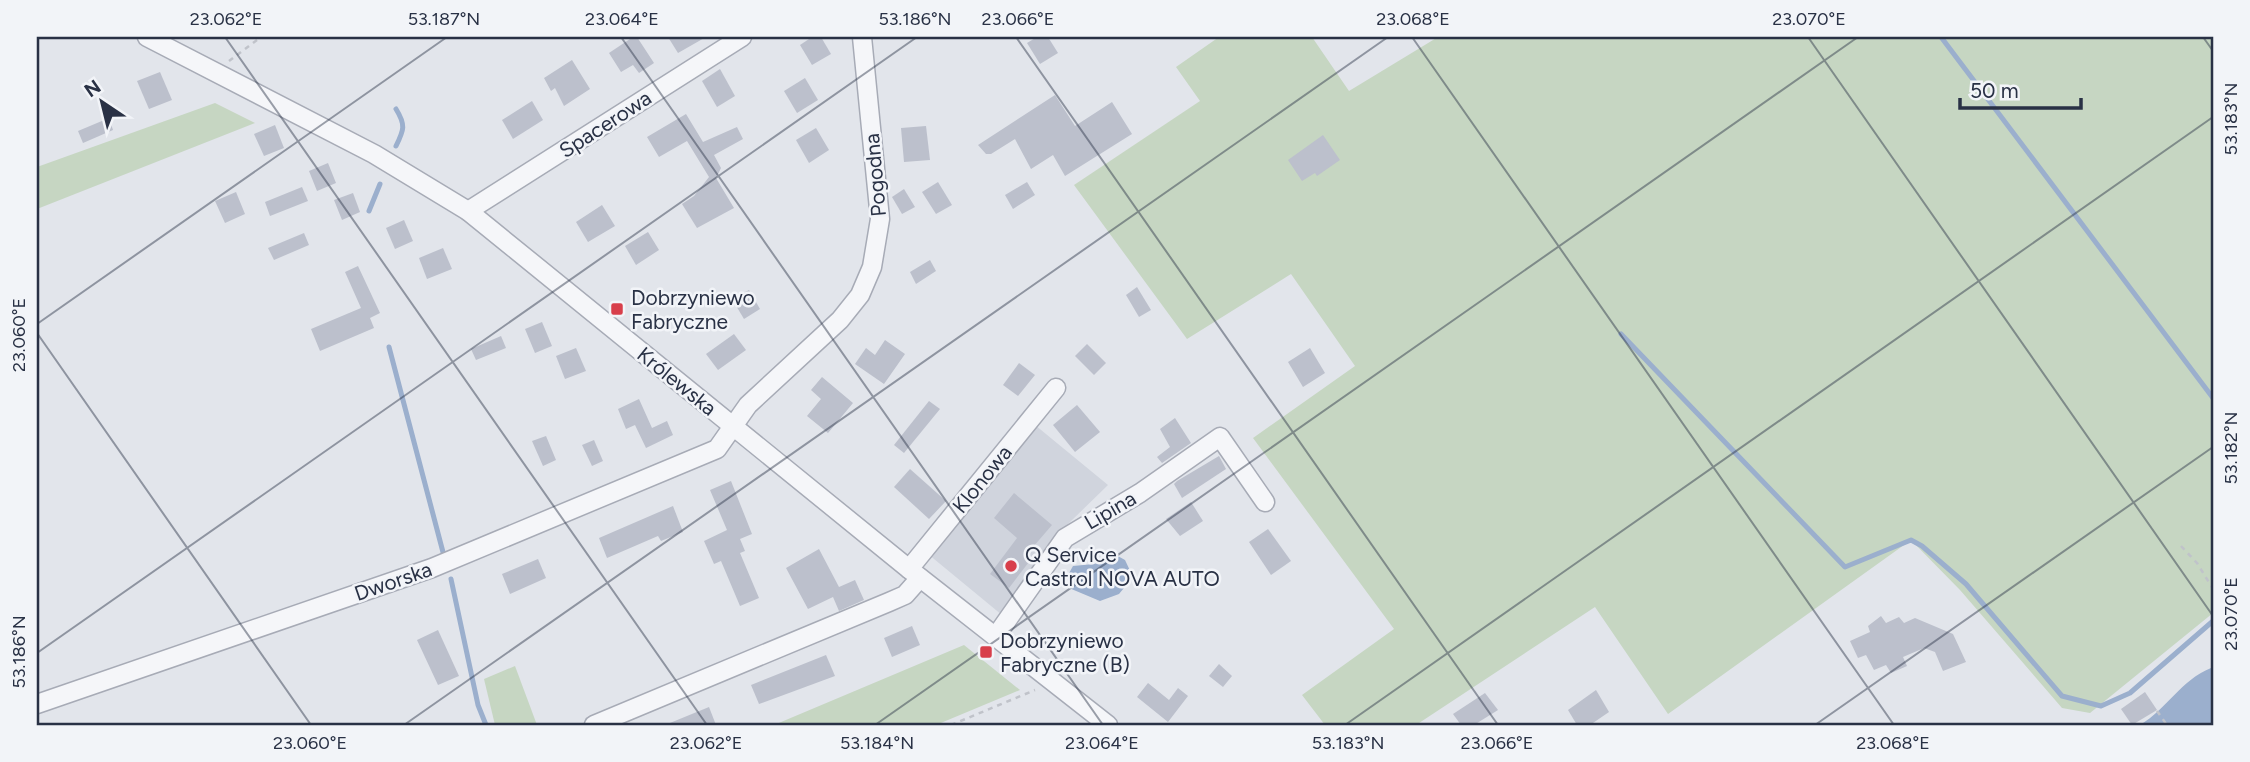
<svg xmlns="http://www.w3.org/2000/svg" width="2250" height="762" font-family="Figtree,sans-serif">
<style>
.built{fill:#d0d4dd}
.green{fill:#c6d6c2}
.water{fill:#9bafcd}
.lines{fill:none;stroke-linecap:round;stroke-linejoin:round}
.stream{stroke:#9bafcd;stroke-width:5}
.building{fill:#bcc0cc}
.minor-casing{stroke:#a7abb6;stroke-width:21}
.path{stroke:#c0c3ca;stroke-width:2.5;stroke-dasharray:5 5;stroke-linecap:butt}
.minor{stroke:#f5f6f9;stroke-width:18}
.ticks{fill:none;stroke:#293145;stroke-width:2;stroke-opacity:0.45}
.poi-dot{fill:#d83f4b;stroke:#f2f4f8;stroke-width:2.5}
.labels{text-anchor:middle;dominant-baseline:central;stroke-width:5;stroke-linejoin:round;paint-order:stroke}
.street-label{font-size:21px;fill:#293145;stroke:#f2f4f8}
.poi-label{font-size:21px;fill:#293145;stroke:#f2f4f8;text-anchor:start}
.neatline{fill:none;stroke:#293145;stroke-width:2.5}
.ticks-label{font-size:18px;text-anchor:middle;fill:#293145}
</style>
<rect width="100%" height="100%" fill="#e2e5eb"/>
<!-- built -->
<polygon class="built" points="1035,425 1108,485 1068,524 1002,615 928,554"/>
<!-- green -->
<g class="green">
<polygon points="1219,37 1312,37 1349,91 1438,37 2213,37 2213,613 2090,713 2062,708 1960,590 1911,540 1668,714 1595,607 1416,725 1325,725 1302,695 1394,629 1253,438 1355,366 1291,274 1187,339 1074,185 1200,101 1176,67"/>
<polygon points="215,103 255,123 37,209 37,167"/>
<polygon points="964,645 1020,690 936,725 774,725"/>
<polygon points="515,666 537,725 495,725 484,679"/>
</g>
<!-- water -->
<g class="water">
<polygon points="1116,555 1125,560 1133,577 1119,594 1100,601 1069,588 1068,575 1073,566 1094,564"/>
<path d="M2211,668L2213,725H2140C2167,709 2181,680 2211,668Z"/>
</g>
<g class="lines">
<!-- stream -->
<g class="stream">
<polyline points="1941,37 2213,398"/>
<path d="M396,146C404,130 406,125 396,109"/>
<polyline points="369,211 380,184"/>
<polyline points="1621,334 1845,567 1911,540 1922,546 1966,584 2062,696 2101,706 2130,693 2213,621"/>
<polyline points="389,347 444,556"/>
<polyline points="451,579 478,705 486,725"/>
</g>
</g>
<!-- building -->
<g class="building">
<polygon points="633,37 637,37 654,63 639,73 633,65 621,72 609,53"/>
<polygon points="668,37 706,37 678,53"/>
<polygon points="812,37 821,37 831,54 812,65 800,45"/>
<polygon points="1037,37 1048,37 1058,53 1040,64 1027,43"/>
<polygon points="572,60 590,89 564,106 555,88 551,91 544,78"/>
<polygon points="720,69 735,96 717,107 702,81"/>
<polygon points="160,72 172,100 149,109 137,81"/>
<polygon points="805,78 818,100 797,113 784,91"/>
<polygon points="1055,95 1075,126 1112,102 1132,134 1065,176 1053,155 1031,169 1015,139 991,154 986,154 978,145"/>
<polygon points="532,101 543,120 513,139 502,120"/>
<polygon points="686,114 703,142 737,127 743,139 714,155 721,168 716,178 734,208 697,228 682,204 694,196 709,177 687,141 659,157 647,137"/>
<polygon points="109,118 113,130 83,143 78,131"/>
<polygon points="275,125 284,148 264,156 254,134"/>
<polygon points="926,126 930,160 904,162 901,128"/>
<polygon points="816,128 829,150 809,163 796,140"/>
<polygon points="1323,135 1340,160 1317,176 1315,173 1302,181 1288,160"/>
<polygon points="328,163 336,183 317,191 309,171"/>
<polygon points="938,182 952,205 936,214 922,192"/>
<polygon points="1027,182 1035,195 1013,209 1005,195"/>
<polygon points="302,187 308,201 270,216 265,202"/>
<polygon points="904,189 915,207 902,214 892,197"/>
<polygon points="236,192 245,214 225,223 215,201"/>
<polygon points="353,193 360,212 342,220 334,200"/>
<polygon points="602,205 615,226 588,242 576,222"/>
<polygon points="404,220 413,241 395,249 386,228"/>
<polygon points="648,232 659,250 636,265 625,246"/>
<polygon points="304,233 309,245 274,260 268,248"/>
<polygon points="443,248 452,269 427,279 419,258"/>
<polygon points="930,260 936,271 916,284 910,272"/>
<polygon points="358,266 380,313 370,318 374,328 320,351 311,329 361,308 345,272"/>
<polygon points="1137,287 1151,310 1139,317 1126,295"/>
<polygon points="749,290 760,309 744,319 732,299"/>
<polygon points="542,322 552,346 535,353 525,329"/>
<polygon points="734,334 746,350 718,370 706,354"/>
<polygon points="501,336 506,348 476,360 471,349"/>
<polygon points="885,340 905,354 884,384 855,364 866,348 875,355"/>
<polygon points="1087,344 1106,363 1094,375 1075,356"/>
<polygon points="576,348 586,371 565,379 556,356"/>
<polygon points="1310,348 1325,373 1303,387 1288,362"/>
<polygon points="1019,363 1035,375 1018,396 1003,385"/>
<polygon points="822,377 853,403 828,433 807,416 821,399 811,390"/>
<polygon points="639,399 652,428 667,421 673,435 646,448 635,425 626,429 618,409"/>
<polygon points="929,401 940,409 904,453 894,445"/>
<polygon points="1077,405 1100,432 1075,452 1053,425"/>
<polygon points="1175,418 1191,443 1162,463 1157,457 1170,447 1160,429"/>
<polygon points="546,436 556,460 543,466 532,441"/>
<polygon points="594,440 603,461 592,466 582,445"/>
<polygon points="1219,456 1226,469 1182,498 1174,484 1177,481"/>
<polygon points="910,469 946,501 929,519 894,487"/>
<polygon points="731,481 752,534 740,539 745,551 740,553 759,598 740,606 721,561 714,564 704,541 727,530 710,490"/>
<polygon points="1014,493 1052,525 1027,554 1032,558 1009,588 990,574 1017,538 994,518"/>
<polygon points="1191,502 1203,521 1180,536 1166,519"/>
<polygon points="673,506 683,532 661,541 658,536 607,558 599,538"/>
<polygon points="1268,529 1291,561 1271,575 1249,542"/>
<polygon points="819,549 839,587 855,580 864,600 839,611 833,597 808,609 786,568"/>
<polygon points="538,559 546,578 510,594 502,574"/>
<polygon points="1881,616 1886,623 1899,617 1904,623 1915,618 1953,634 1966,662 1943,671 1935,652 1924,648 1903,657 1907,666 1891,673 1886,665 1874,670 1866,655 1858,658 1850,641 1870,632 1868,626"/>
<polygon points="912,626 920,645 892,657 884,638"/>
<polygon points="438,630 459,676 438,685 417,640"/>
<polygon points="826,655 835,676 759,704 751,685"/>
<polygon points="1219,664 1232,676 1223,687 1209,676"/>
<polygon points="1148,683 1169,700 1178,688 1188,696 1168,722 1137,697"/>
<polygon points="1596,690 1609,712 1590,725 1577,725 1568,710"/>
<polygon points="2145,692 2157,710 2132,725 2121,709"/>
<polygon points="1485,693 1498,710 1474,725 1461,725 1453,714"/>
<polygon points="709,707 716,725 665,725"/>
</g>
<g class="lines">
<!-- minor casing -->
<g class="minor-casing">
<g id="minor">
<polyline points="147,37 374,154 468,211 909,569 1108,725"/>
<polyline points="468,211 742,37"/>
<polyline points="909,569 1056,388"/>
<polyline points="996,636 1065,538 1140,493 1220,437 1265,502"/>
<polyline points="37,704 432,568 717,449 748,405 840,320 860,295 872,267 880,219 862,37"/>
<polyline points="594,725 889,602 905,595 920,578"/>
</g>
</g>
<!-- path -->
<g class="path">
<polyline points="229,61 261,37"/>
<polyline points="2181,546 2197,563 2213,589"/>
<polyline points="2157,711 2167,725"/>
<polyline points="951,725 1035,690"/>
</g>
<!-- minor -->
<use href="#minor" class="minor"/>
</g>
<!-- ticks -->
<path class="ticks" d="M225,37L707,725M621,37L1103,725M1016,37L1498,725M1412,37L1894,725M1808,37L2213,616M2203,37L2213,51M37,324L447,37M37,333L311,725M37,653L917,37M404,725L1388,37M875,725L1858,37M1345,725L2213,117M1815,725L2213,447"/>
<!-- markers -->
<g class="poi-dot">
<rect x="610" y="302" width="14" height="14" rx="3.5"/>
<circle cx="1011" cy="566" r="7"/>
<rect x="979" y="645" width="14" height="14" rx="3.5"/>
</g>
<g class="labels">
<!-- street labels -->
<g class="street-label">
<text transform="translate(605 124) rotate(-33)">Spacerowa</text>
<text transform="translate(875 175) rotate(-95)">Pogodna</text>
<text transform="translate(677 381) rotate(39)">Królewska</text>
<text transform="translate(982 479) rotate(-51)">Klonowa</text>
<text transform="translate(1110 510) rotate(-30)">Lipina</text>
<text transform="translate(393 581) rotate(-19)">Dworska</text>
</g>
<!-- poi labels -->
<g class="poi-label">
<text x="631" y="297">Dobrzyniewo<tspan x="631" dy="24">Fabryczne</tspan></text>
<text x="1025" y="554">Q Service<tspan x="1025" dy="24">Castrol NOVA AUTO</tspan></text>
<text x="1000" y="640">Dobrzyniewo<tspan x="1000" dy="24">Fabryczne (B)</tspan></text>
</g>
</g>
<!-- border -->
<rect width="2250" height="762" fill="none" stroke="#f2f4f8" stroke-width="77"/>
<!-- north arrow -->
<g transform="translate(102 102) rotate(325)" stroke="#f2f4f8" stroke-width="5" paint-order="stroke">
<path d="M0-5L12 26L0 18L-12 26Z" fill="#293145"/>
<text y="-10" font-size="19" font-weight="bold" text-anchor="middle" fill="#293145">N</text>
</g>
<!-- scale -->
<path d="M1960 98v10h121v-10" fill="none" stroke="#293145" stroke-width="3.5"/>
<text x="1970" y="98" font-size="21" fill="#293145" stroke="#f2f4f8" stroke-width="5" paint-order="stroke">50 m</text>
<rect x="38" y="38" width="2174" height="686" class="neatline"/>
<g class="ticks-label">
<text x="226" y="25">23.062°E</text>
<text x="444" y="25">53.187°N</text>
<text x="622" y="25">23.064°E</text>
<text x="915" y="25">53.186°N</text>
<text x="1018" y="25">23.066°E</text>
<text x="1413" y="25">23.068°E</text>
<text x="1809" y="25">23.070°E</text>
<text transform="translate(2231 119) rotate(-90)" y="6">53.183°N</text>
<text transform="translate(19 335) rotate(-90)" y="6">23.060°E</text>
<text transform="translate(2231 448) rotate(-90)" y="6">53.182°N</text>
<text transform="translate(2231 614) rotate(-90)" y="6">23.070°E</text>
<text transform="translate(19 652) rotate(-90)" y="6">53.186°N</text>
<text x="310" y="749">23.060°E</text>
<text x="706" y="749">23.062°E</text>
<text x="877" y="749">53.184°N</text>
<text x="1102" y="749">23.064°E</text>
<text x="1348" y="749">53.183°N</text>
<text x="1497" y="749">23.066°E</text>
<text x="1893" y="749">23.068°E</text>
</g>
</svg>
